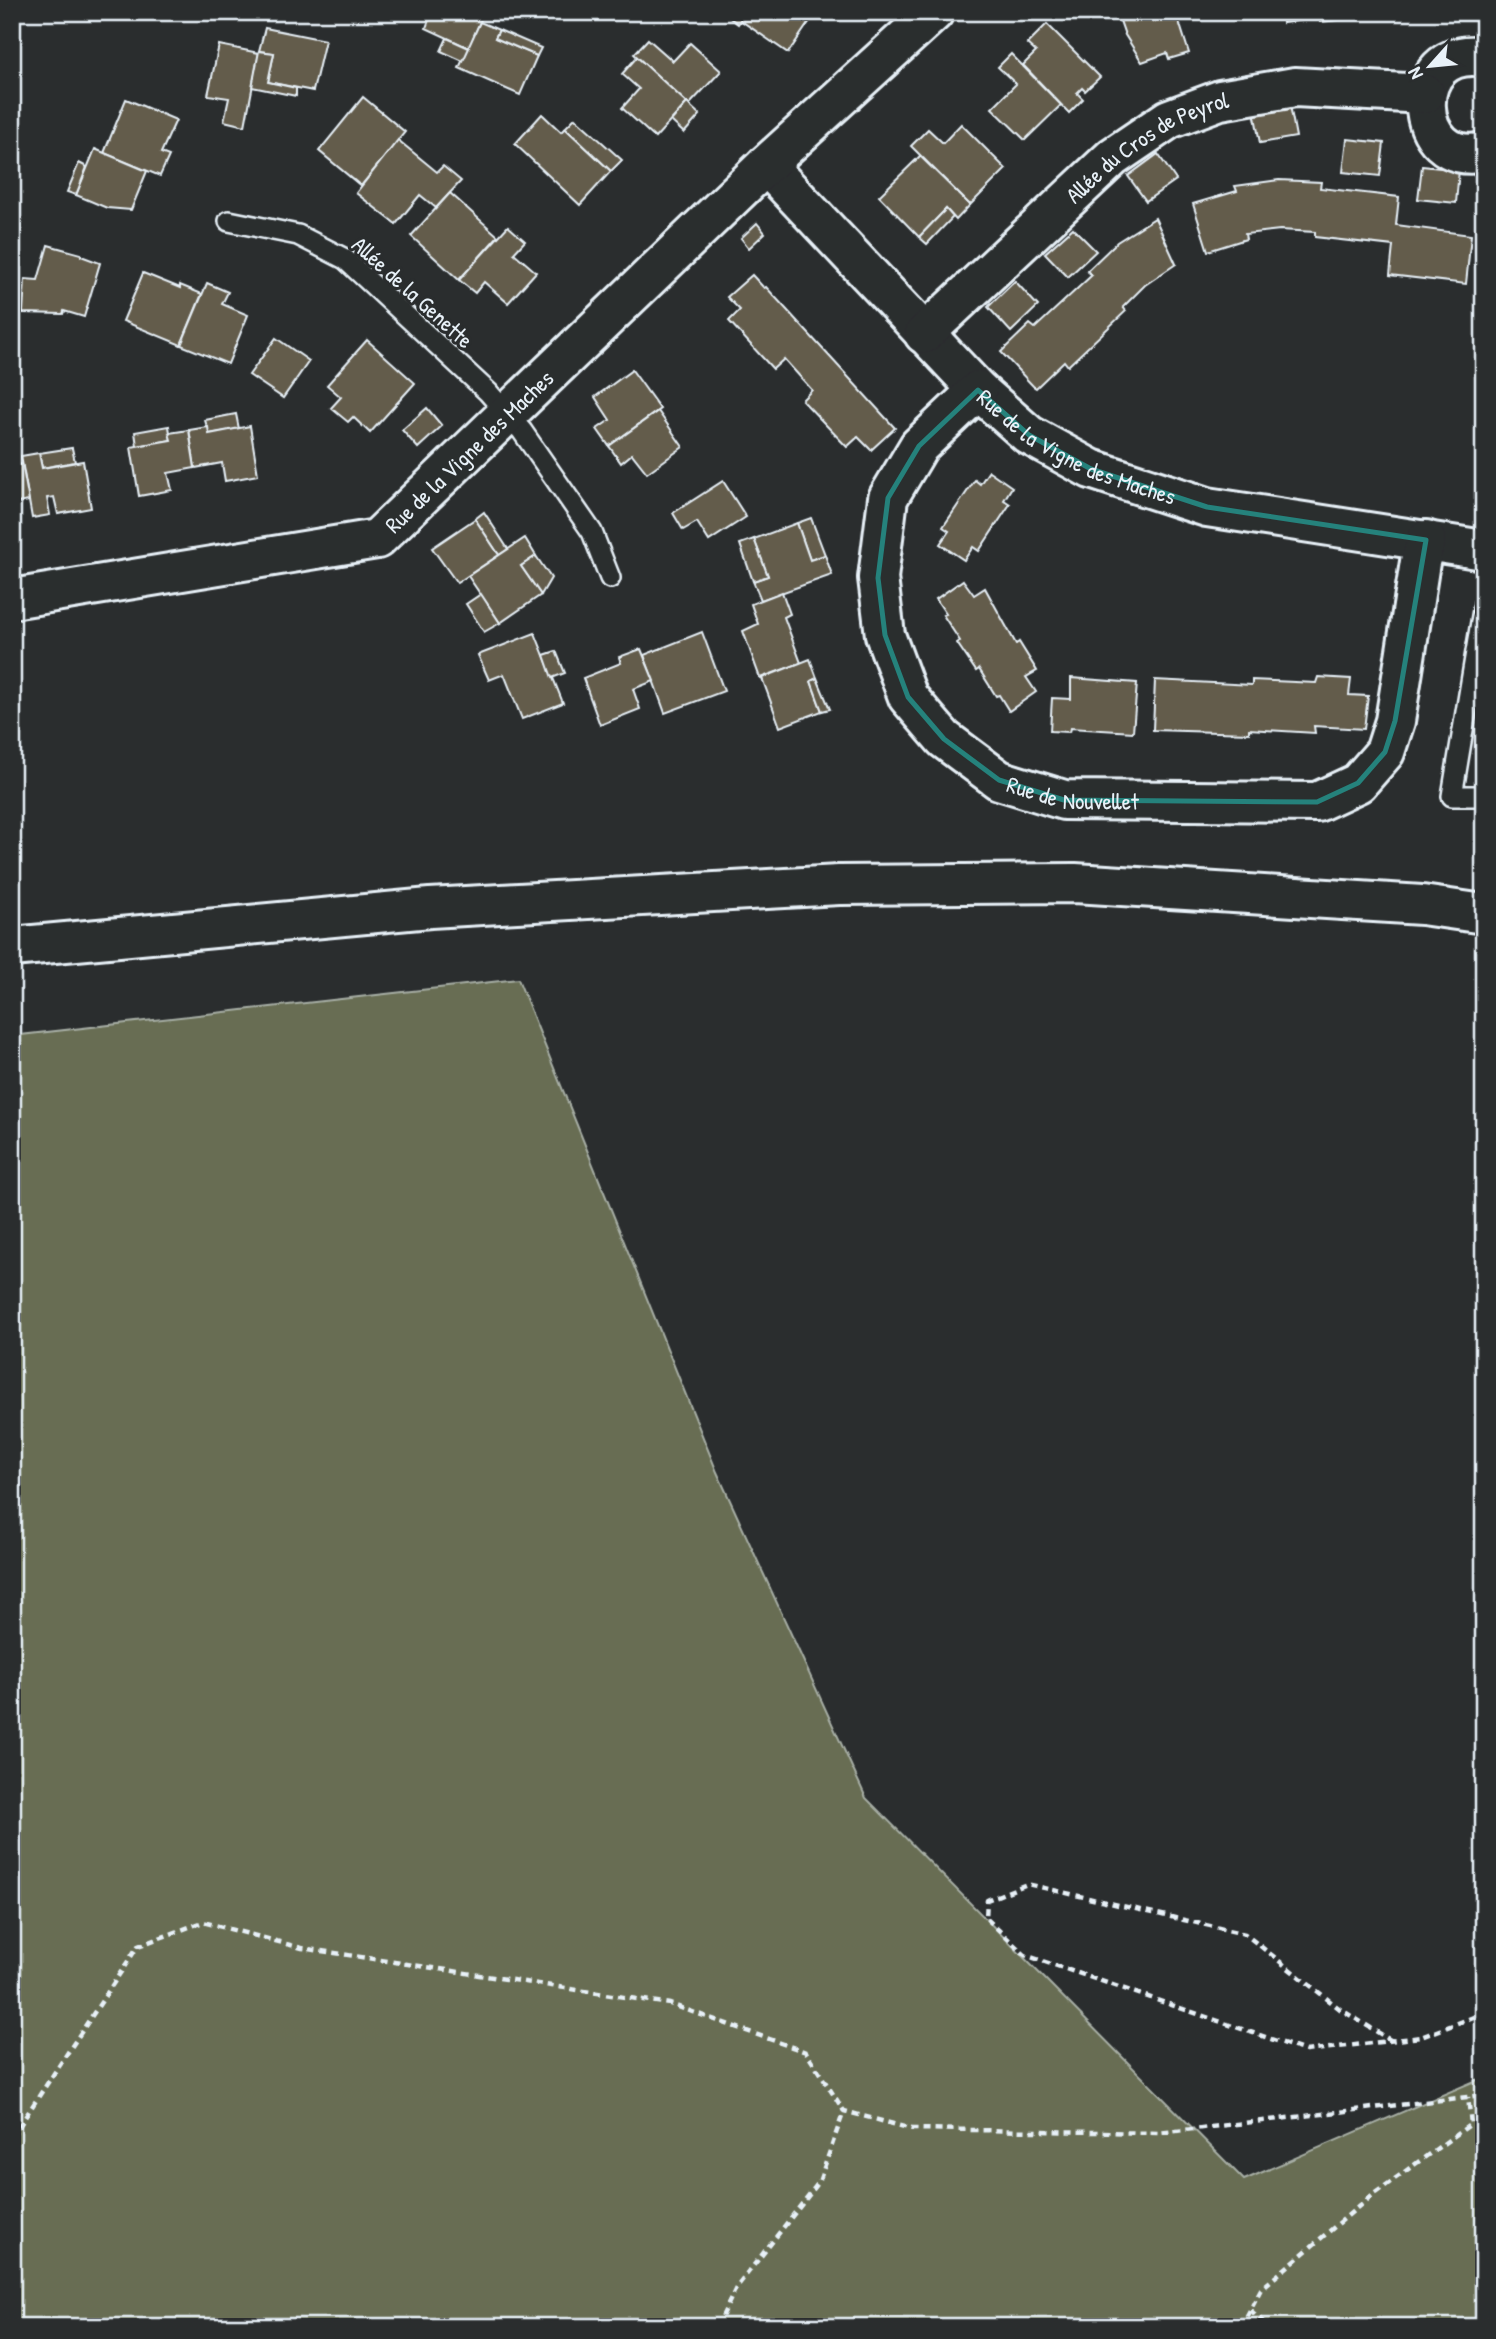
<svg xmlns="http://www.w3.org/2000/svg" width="1496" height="2339" font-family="'Patrick Hand',sans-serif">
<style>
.green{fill:#676d53;stroke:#a8afa6;stroke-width:2}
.building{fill:#645c4c;stroke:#e8f1f8;stroke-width:2}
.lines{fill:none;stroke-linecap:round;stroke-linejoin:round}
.service-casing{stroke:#e8f1f8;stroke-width:24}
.minor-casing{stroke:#e8f1f8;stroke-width:44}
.tertiary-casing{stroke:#e8f1f8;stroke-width:44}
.path{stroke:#e8f1f8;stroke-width:4.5;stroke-dasharray:7 5;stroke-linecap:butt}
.service{stroke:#2a2d2e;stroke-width:19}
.minor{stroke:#2a2d2e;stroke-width:38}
.tertiary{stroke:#2a2d2e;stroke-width:38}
.marked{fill:none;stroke:#25827c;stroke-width:5;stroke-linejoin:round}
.labels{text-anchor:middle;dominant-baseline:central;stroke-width:6;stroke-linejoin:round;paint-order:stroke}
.street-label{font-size:23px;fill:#e8f1f8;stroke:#2a2d2e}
</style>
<rect width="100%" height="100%" fill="#2a2d2e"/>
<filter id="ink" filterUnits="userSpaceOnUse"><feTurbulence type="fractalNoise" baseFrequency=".0143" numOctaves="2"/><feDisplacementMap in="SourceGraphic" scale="14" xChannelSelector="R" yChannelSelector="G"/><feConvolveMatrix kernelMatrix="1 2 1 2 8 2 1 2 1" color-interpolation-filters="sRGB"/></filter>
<g filter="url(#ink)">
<!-- green -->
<polygon class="green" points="518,979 717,1472 866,1798 1244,2180 1484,2077 1484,2327 12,2327 12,1036"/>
<!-- building -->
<g class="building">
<polygon points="432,12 484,12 469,48 426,28"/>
<polygon points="722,12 746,12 738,24"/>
<polygon points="746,12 816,12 788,53 740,20"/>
<polygon points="1117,12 1176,12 1189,53 1169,59 1167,53 1142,62 1125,35"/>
<polygon points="1281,12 1324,12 1303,15 1304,20 1283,23"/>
<polygon points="1347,12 1348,19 1320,22 1319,13"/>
<polygon points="480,22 499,30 495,38 537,56 520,95 459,68"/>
<polygon points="1047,24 1100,77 1085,91 1082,88 1077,93 1083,99 1069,113 1023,65 1036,52 1027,44"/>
<polygon points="265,28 325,40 313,91 268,82 274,53 259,51"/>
<polygon points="499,30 541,48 537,56 495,38"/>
<polygon points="447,38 469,48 463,61 441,51"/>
<polygon points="648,39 673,61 690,43 721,71 689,105 634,54"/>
<polygon points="219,45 259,53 245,126 224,121 229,98 208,95"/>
<polygon points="259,51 274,53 268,82 296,88 296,96 252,87"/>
<polygon points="1011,54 1061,105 1025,140 992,108 1016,84 998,67"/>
<polygon points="637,57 687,103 655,138 622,108 639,89 622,74"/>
<polygon points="363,97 405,132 361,186 319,151"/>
<polygon points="126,99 176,120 161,153 169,156 160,176 104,153"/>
<polygon points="687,103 700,115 684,133 671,121"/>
<polygon points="1290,105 1296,137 1260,143 1254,111"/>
<polygon points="542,114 561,132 565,128 611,171 580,205 515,144"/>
<polygon points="575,118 622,160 611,171 565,128"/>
<polygon points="961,124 1006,169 970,205 911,146 928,129 943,143"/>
<polygon points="1347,139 1384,143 1380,176 1343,172"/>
<polygon points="398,140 437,172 443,166 461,181 436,208 420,195 396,224 356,193"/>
<polygon points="95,149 147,171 131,210 107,208 76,195"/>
<polygon points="1158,154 1176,180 1146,201 1128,176"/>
<polygon points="920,156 970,205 956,220 946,209 919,237 879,196"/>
<polygon points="79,163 87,167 76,195 67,192"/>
<polygon points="1422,166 1459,170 1456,203 1418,199"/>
<polygon points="1279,180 1321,182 1320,188 1399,197 1396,225 1471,235 1466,284 1390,275 1393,246 1315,237 1315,232 1280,230 1245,234 1246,239 1208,251 1193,204 1237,191 1235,186"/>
<polygon points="450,193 498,236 459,280 411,236"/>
<polygon points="946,209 953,217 927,244 919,237"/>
<polygon points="1155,218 1176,264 1145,285 1123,307 1126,311 1068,366 1064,361 1036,388 1033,386 1001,352 1030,324 1035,328 1092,275 1087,271 1117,242"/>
<polygon points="757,223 765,233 749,248 741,238"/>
<polygon points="508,226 525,241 514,253 536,272 508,303 484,282 475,293 459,280"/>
<polygon points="1073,228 1096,251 1068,277 1045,253"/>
<polygon points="48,245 81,254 81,256 100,263 84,317 64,311 63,314 23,313 25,279 38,280"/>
<polygon points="143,273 180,288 180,285 202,294 181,345 123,321"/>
<polygon points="752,275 764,288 766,287 895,428 871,450 858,437 847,447 802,400 812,390 784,359 773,369 729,321 740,310 727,297"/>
<polygon points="1015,281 1038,306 1011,332 988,307"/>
<polygon points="207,283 228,292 222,304 248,315 228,364 181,345"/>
<polygon points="276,338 309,361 283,398 249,375"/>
<polygon points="367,340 415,383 370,433 353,417 348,422 331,408 341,397 327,385"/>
<polygon points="632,370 660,409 609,446 597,429 610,420 595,397"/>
<polygon points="427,408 442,426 418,448 402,430"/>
<polygon points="658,411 683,447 647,473 632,454 621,463 609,446"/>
<polygon points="236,414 239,429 209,434 205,420"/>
<polygon points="169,426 171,440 137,446 135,432"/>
<polygon points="250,426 258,475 225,481 222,463 195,468 189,430 208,427 209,434"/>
<polygon points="189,430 195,468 168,473 172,490 139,496 131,447 171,440 169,433"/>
<polygon points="72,448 75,462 42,468 39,453"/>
<polygon points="39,453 42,468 83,461 91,508 58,514 54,497 47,498 50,515 32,518 21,456"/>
<polygon points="22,464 29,501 12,504 12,466"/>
<polygon points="989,471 1012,487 1004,500 1010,504 979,551 973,547 964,560 940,544 949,531 943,527 975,480 980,484"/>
<polygon points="723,481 746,517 709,541 697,522 683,530 673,513"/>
<polygon points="484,512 508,549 499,555 475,519"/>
<polygon points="811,518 825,555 810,560 797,523"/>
<polygon points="475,519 499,555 457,583 432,548"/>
<polygon points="797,523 810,560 825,555 832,575 761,600 753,581 768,576 754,539"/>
<polygon points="525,538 536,556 521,566 541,595 500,623 468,576"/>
<polygon points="754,539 768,576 753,581 740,544"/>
<polygon points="536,556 551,578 541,595 521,566"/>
<polygon points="963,580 974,595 985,588 1016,644 1019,642 1037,671 1026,677 1036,692 1009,711 999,695 996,696 979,669 976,671 957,643 960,641 943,615 946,614 936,599"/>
<polygon points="782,592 790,614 784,617 801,663 760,678 743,631 758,624 751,604"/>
<polygon points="481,594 500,623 484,632 466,604"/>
<polygon points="702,632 724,691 665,713 644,655"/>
<polygon points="535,633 563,703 522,719 504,674 489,680 478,655"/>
<polygon points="641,649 654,681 633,689 640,709 600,725 583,678 621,663 619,657"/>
<polygon points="556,651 565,673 552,678 544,655"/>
<polygon points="810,659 817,678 811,681 822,711 780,727 762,678"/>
<polygon points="1318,677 1351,679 1349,695 1368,696 1364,729 1314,726 1315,733 1249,729 1249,733 1153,730 1155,680 1252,685 1252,680 1316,683"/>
<polygon points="817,678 830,709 822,711 811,681"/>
<polygon points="1071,678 1137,683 1133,732 1070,728 1069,732 1050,731 1052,698 1071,699"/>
</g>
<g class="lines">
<!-- service casing -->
<g class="service-casing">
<g id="service">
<polyline points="229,221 298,235 345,259 488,392 522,431 592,532 610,578"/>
<polyline points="1484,604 1452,796 1484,796"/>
</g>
</g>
<!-- minor casing -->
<g class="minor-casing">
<g id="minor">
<path d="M1484,57C1403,43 1410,170 1484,152"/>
<path id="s1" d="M766,165L978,390L1029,435L1091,469L1207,507L1484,550"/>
<path id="s2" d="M924,334L1113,157L1169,119L1220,100L1295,87L1425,94"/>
<path id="s3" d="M978,390L919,446L888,498L878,578L885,635L908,697L944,739L999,780L1064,800L1317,802L1358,783L1385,752L1395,721L1420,562L1426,540"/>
<path id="s4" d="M12,599L377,539L766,165L934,12"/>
</g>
</g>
<!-- tertiary casing -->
<g class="tertiary-casing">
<polyline id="tertiary" points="12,947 430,908 839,885 1075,883 1422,905 1484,914"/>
</g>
<!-- path -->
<g class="path">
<polyline points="1392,2041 1340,2009 1245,1934 1027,1884 987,1900 986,1918 1025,1955 1306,2051 1421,2037 1484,2013"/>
<polyline points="12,2137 138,1946 203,1922 302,1948 670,2004 806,2052 844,2111 912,2129 1159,2133 1484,2095"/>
<polyline points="1250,2310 1269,2327"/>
<polyline points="717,2327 736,2288 819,2182 844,2111"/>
<polyline points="1241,2327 1261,2289 1371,2196 1471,2124 1468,2097"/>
</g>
<!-- service -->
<use href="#service" class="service"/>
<!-- minor -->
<use href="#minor" class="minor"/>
<!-- tertiary -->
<use href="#tertiary" class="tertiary"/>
</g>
</g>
<!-- marked area -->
<path class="marked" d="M978,390L1029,435L1091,469L1207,507L1426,540L1395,721L1385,752L1358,783L1317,802L1064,800L999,780L944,739L908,697L885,635L878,578L888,498L919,446Z"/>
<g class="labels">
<!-- street labels -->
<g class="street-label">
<text stroke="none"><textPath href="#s2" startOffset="294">Allée du Cros de Peyrol</textPath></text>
<text transform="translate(413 292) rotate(42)">Allée de la Genette</text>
<text stroke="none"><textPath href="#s1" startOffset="425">Rue de la Vigne des Maches</textPath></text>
<text stroke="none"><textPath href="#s4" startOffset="497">Rue de la Vigne des Maches</textPath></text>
<text stroke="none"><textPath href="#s3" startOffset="546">Rue de Nouvellet</textPath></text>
</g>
</g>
<!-- margin -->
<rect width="1496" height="2339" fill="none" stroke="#2a2d2e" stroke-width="42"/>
<rect x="21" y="21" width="1454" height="2297" fill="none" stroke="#e8f1f8" stroke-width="2.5" filter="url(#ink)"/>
<!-- north arrow -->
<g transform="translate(1430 66) rotate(243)" stroke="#2a2d2e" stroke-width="5" paint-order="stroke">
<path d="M0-5L12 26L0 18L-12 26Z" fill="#e8f1f8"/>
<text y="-10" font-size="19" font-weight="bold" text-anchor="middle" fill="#e8f1f8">N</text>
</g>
</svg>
